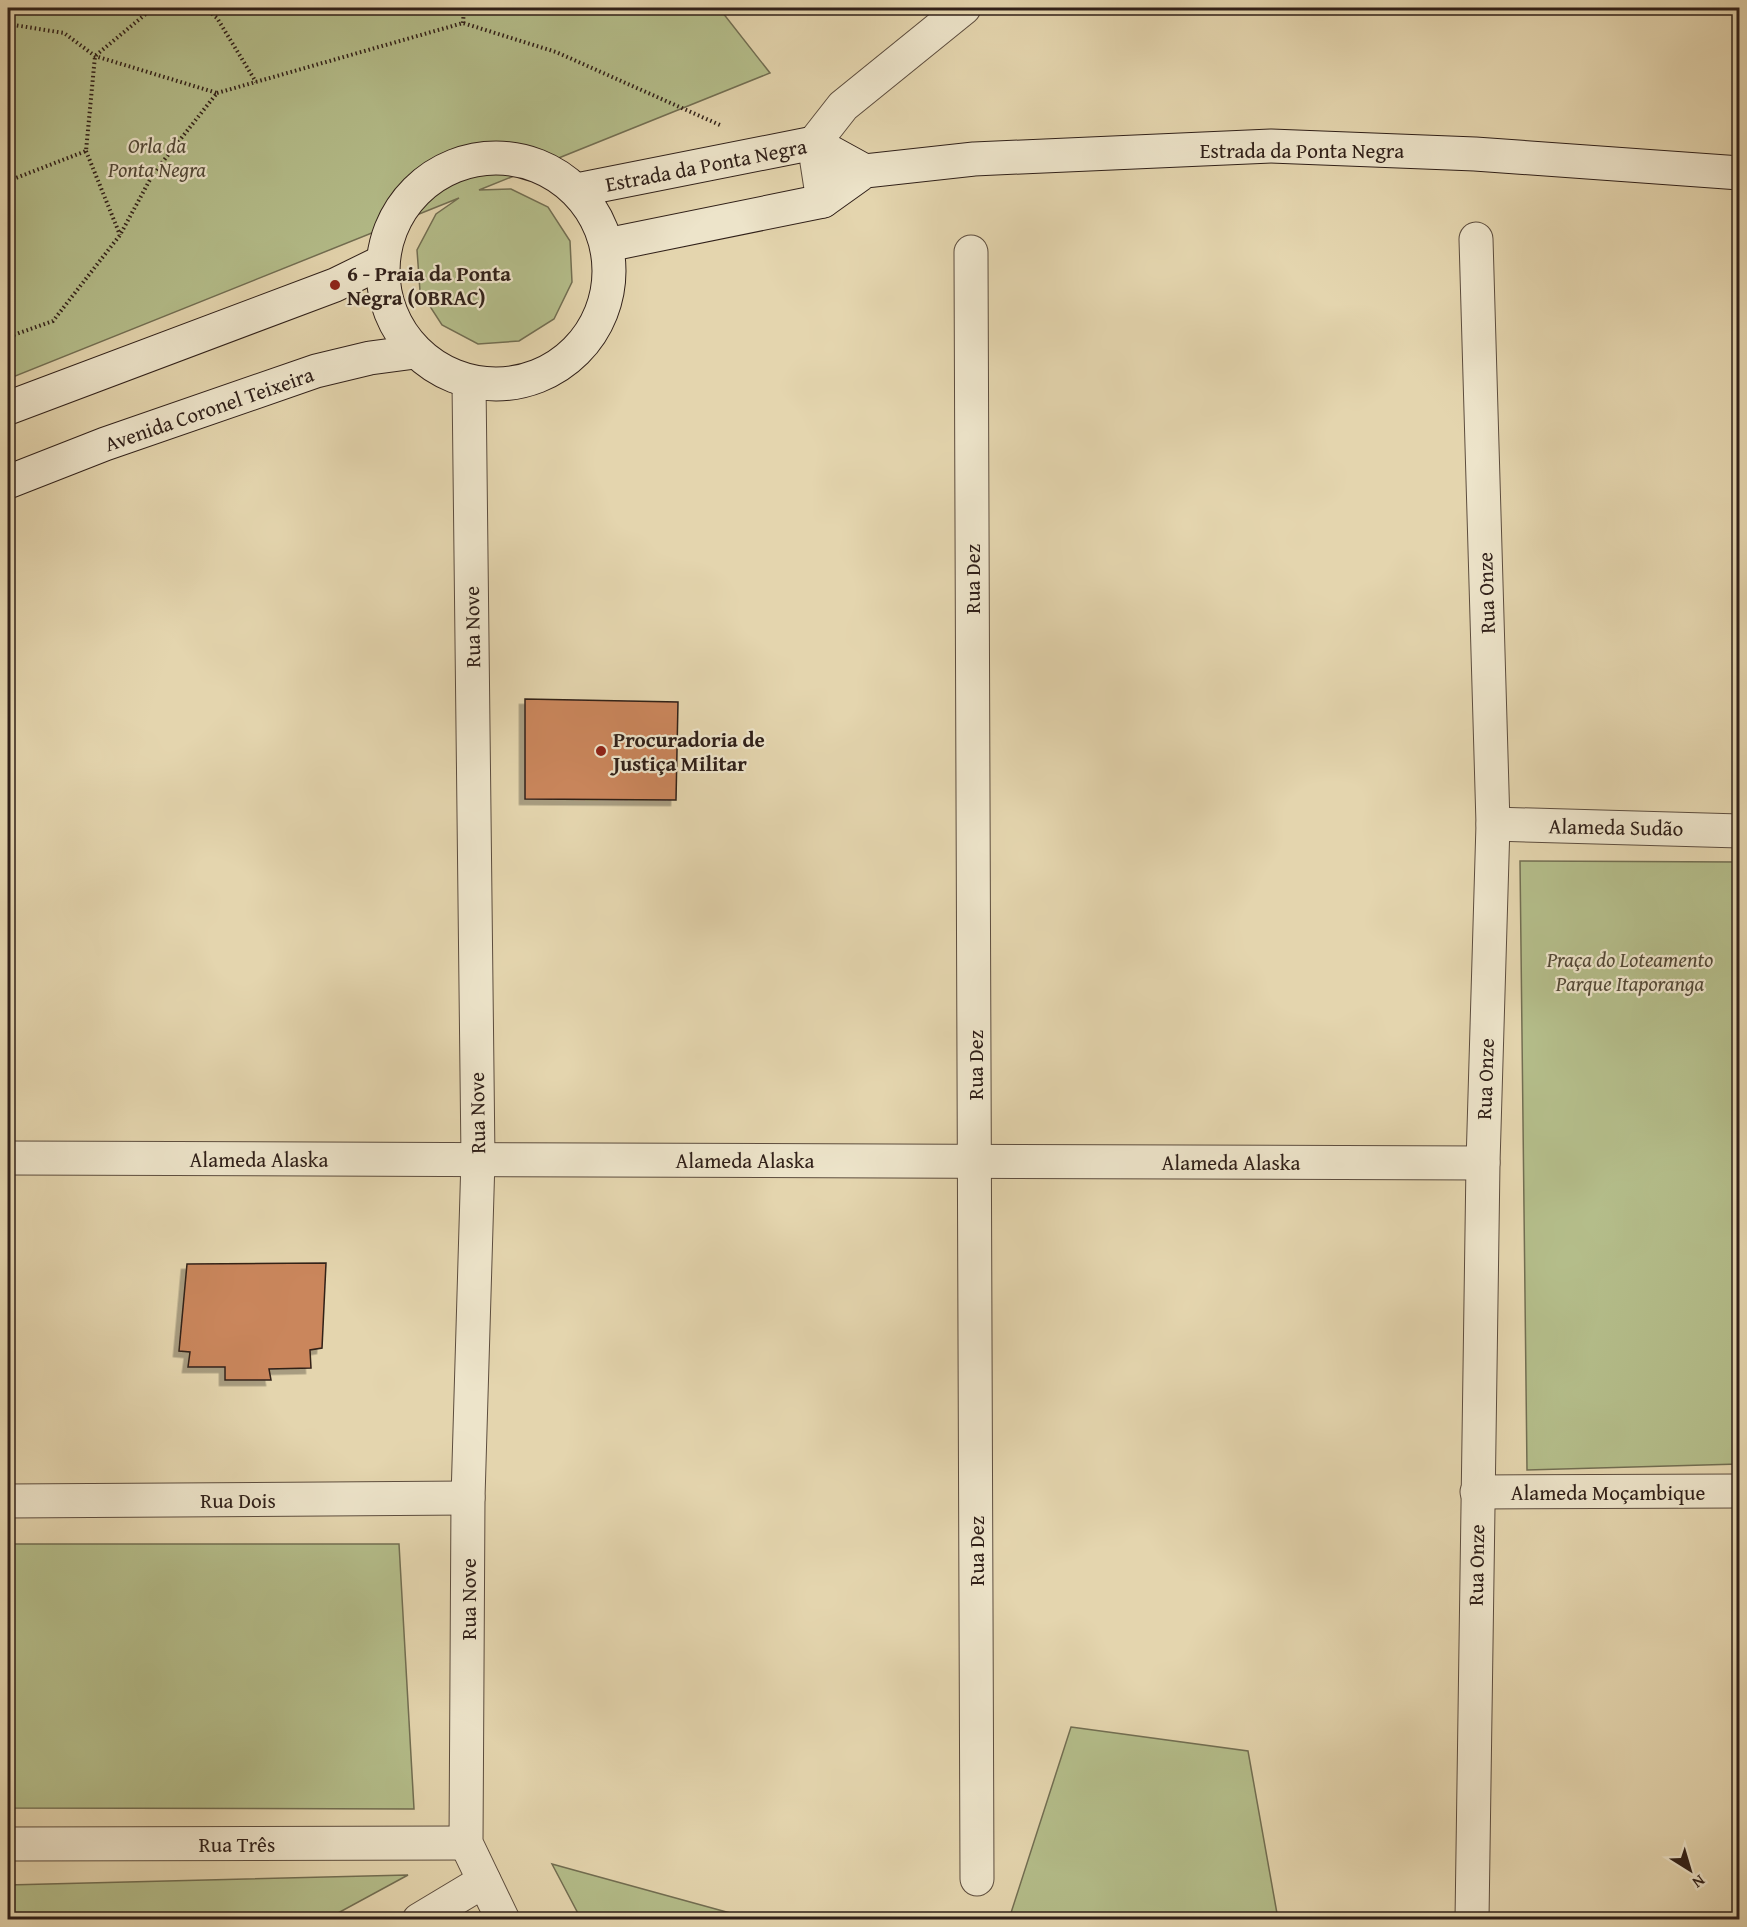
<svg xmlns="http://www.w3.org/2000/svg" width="1747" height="1927" font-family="'Gentium Book Plus',serif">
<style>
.green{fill:#b4bd8a;stroke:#726e52;stroke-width:1.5}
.building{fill:#ca865c;stroke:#302019;stroke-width:1.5;filter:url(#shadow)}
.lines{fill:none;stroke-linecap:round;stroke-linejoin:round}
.street-casing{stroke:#5d4d3e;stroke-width:35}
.secondary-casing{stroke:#302019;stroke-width:35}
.path{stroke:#302019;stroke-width:4;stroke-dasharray:1.5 3;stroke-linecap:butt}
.street{stroke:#ede4ca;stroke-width:33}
.secondary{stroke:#ede4ca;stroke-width:33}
.poi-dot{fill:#8f2418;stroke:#ede4ca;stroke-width:2}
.labels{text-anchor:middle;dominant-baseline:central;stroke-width:4.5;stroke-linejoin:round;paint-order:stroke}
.park-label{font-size:21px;font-style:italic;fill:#514735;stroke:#ede4ca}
.street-label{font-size:21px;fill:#302019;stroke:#ede4ca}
.poi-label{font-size:21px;font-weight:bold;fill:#302019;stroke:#ede4ca;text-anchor:start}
</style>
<defs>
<filter id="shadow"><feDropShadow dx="-5.5" dy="5.5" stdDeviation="0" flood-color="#0004"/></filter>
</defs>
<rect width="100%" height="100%" fill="#e4d5ae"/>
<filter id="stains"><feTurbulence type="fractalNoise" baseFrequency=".00333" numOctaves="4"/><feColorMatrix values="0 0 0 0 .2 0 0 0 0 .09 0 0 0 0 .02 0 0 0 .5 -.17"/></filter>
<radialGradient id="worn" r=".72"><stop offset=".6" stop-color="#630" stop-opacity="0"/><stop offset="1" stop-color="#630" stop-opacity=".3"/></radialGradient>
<!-- green -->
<g class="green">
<polygon points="8,8 719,8 770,73 479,190 511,189 548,207 570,241 572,282 554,319 519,341 478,344 442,325 420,291 417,250 436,214 459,198 8,379"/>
<polygon points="1520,861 1739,862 1739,1464 1527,1470"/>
<polygon points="8,1544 399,1544 414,1809 8,1808"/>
<polygon points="1071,1727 1248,1751 1278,1919 1009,1919"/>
<polygon points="552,1864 752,1919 581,1919"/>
<polygon points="408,1875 327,1919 8,1919 8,1885"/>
</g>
<!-- building -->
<g class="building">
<polygon points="525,699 678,702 676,800 525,799"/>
<polygon points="326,1263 322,1348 310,1350 311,1368 269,1369 271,1380 225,1380 225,1367 188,1367 190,1352 179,1351 187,1264"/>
</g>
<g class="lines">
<!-- street casing -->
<g class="street-casing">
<g id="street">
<polyline points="823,201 814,143 843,106 964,8"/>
<polyline points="971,252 977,1879"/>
<polyline points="469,382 478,1159 468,1498 466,1843 503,1920"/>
<polyline points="1493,824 1740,831"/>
<polyline points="8,1158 1483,1163"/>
<polyline points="1477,1492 1740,1491"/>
<polyline points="8,1501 468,1498"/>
<polyline points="8,1844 466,1843"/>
<polyline points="419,1920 484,1881"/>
<polyline points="1472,1920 1483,1163 1493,824 1476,239"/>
</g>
</g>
<!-- secondary casing -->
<g class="secondary-casing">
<g id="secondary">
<circle cx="496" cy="271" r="113"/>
<polyline points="577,190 814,143 865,171"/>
<polyline points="607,245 823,201 865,171 974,159 1271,146 1475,154 1740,173"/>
<polyline points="8,408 335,285 382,262"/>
<polyline points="8,482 105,444 316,371 370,358 415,352"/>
</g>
</g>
<!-- path -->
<g class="path">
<polyline points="205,8 217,18 256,82"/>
<polyline points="463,23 464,8"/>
<polyline points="8,24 64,33 95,56 217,93 153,174 120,235 53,321 8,337"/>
<polyline points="217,93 463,23 556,52 720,125"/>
<polyline points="86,151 120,235"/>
<polyline points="8,181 86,151 95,56 153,8"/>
</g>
<!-- street -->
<use href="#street" class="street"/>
<!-- secondary -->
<use href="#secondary" class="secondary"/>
</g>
<!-- markers -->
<g class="poi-dot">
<circle cx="335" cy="285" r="6"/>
<circle cx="601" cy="751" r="6"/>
</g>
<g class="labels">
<!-- park labels -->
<g class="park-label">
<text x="157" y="145">Orla da<tspan x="157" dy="24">Ponta Negra</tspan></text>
<text x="1630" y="959">Praça do Loteamento<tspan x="1630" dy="24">Parque Itaporanga</tspan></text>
</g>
<!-- street labels -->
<g class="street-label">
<text x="1302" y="150">Estrada da Ponta Negra</text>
<text transform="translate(706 165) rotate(-11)">Estrada da Ponta Negra</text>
<text transform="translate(209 409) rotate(-19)">Avenida Coronel Teixeira</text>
<text transform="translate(972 579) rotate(-90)">Rua Dez</text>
<text transform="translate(1486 593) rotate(-92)">Rua Onze</text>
<text transform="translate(472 627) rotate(-91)">Rua Nove</text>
<text transform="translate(1616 827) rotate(1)">Alameda Sudão</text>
<text transform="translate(975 1065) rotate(-90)">Rua Dez</text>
<text transform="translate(1485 1079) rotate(-88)">Rua Onze</text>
<text transform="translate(477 1113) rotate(-91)">Rua Nove</text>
<text x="259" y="1159">Alameda Alaska</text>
<text x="745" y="1160">Alameda Alaska</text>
<text x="1231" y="1162">Alameda Alaska</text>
<text x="1608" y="1492">Alameda Moçambique</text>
<text x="238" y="1500">Rua Dois</text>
<text transform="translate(976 1551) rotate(-90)">Rua Dez</text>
<text transform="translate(1476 1565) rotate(-89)">Rua Onze</text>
<text transform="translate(468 1599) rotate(-90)">Rua Nove</text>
<text x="237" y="1844">Rua Três</text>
</g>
<!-- poi labels -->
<g class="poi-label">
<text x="347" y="273">6 - Praia da Ponta<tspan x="347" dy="24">Negra (OBRAC)</tspan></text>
<text x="613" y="739">Procuradoria de<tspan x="613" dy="24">Justiça Militar</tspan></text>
</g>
</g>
<!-- margin -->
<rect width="1747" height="1927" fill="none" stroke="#e4d5ae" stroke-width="30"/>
<rect x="9" y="9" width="1729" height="1909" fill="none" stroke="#302019" stroke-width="3"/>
<rect x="15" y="15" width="1717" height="1897" fill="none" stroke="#302019" stroke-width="1.5"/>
<!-- north arrow -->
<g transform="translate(1690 1870) rotate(143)" stroke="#ede4ca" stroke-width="4.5" paint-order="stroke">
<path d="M0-4.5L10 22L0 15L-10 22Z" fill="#302019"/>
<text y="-9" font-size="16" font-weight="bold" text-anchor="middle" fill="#302019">N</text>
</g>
<rect width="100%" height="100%" filter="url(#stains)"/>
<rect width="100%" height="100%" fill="url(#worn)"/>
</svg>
